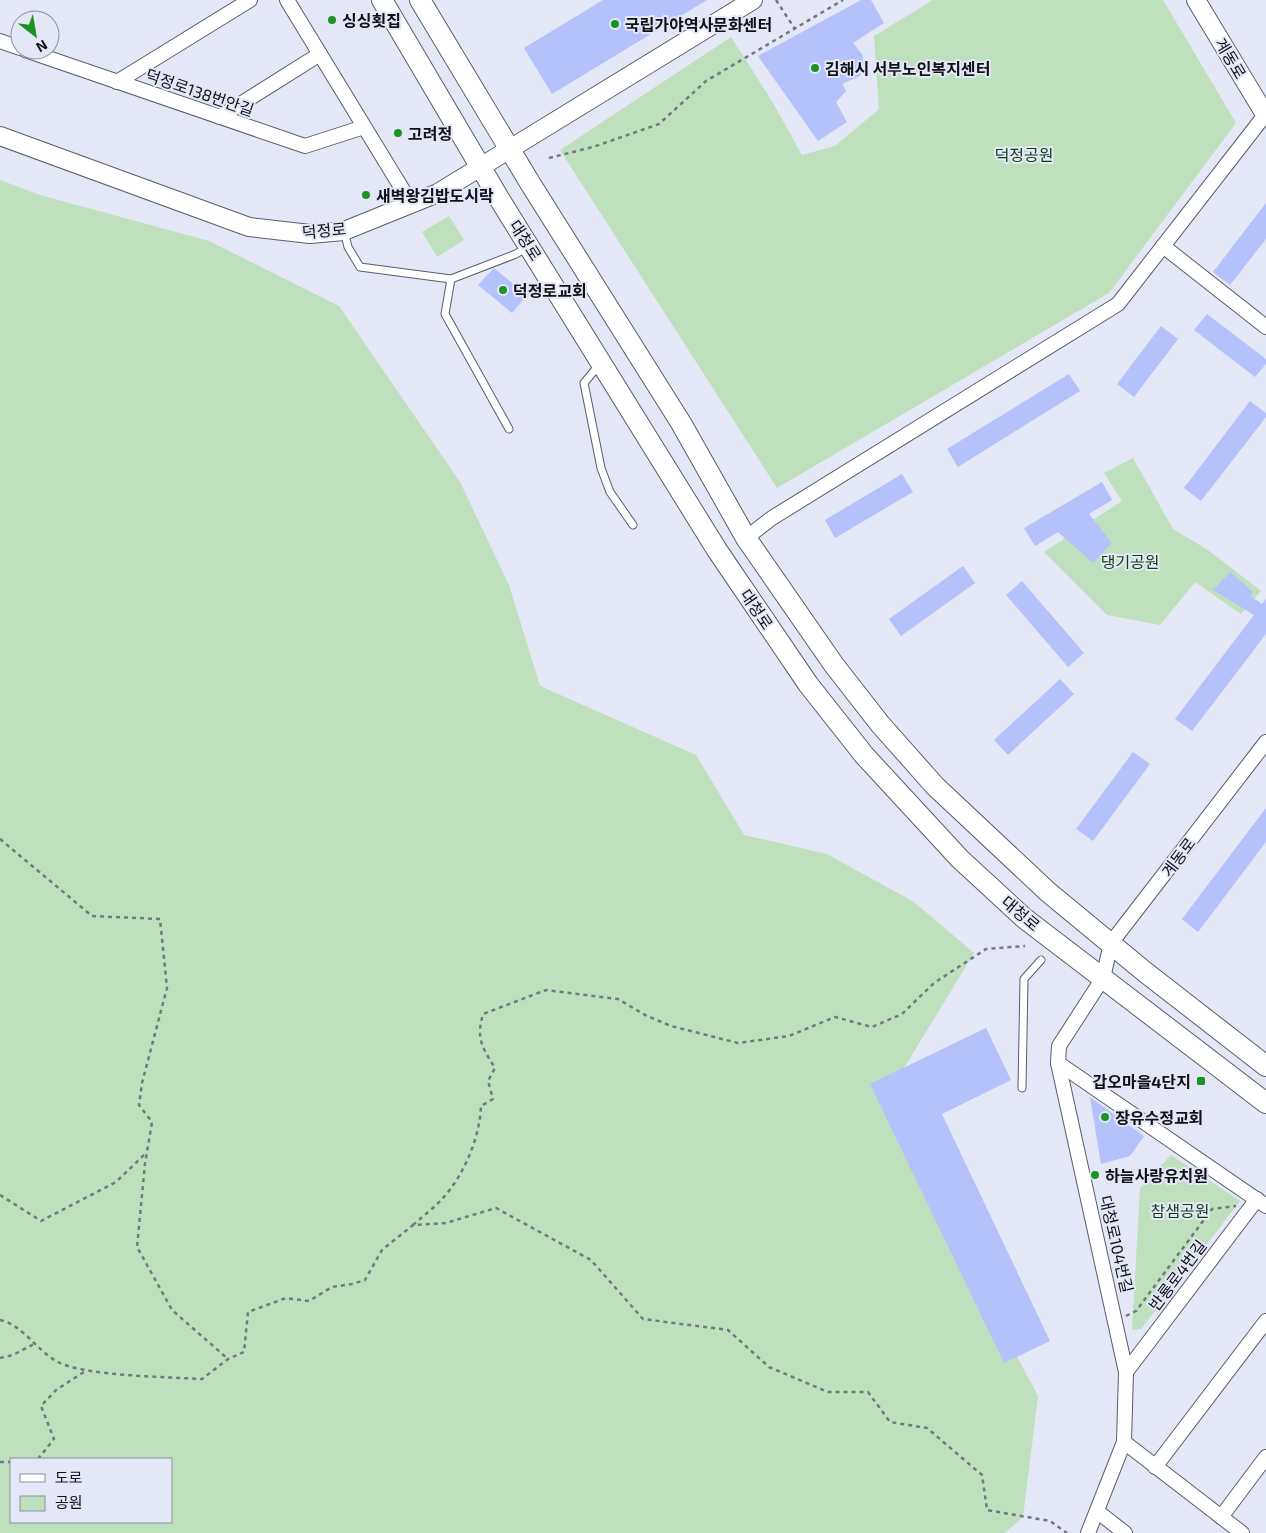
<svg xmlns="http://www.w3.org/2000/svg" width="1266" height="1533" font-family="'Exo 2','Noto Sans KR',sans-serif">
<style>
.green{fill:#bfe0bd;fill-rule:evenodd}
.building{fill:#b5c1fa}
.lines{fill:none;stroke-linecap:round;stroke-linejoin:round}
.service-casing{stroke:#5a5d6a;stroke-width:9}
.minor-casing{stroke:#5a5d6a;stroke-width:16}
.tertiary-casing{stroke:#5a5d6a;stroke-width:20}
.secondary-casing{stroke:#5a5d6a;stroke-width:22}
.path{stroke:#747780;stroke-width:2.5;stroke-dasharray:4 4;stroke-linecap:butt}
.service{stroke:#fff;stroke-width:7}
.minor{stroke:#fff;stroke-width:14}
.tertiary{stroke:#fff;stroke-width:18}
.secondary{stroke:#fff;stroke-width:20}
.poi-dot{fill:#1c9322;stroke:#e3e7f6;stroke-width:2}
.labels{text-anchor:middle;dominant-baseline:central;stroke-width:4;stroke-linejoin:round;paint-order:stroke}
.poi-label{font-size:16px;font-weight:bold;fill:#101217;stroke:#e3e7f6;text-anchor:start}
.street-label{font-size:16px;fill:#101217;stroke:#e3e7f6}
.park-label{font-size:16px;fill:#103e11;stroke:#e3e7f6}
</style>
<rect width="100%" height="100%" fill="#e3e7f6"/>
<!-- green -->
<g class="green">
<polygon points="933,0 1163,0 1236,123 1109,293 777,488 560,150 731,37 772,101 802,155 835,146 879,109 874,36"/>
<path d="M0,180L40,195L209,241L339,306L460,482L509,585L540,686L696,755L744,835L827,854L914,902L974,953L882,1104L1038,1396L1023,1517L1005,1533H0ZM11,1459H171V1522H11Z"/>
<polygon points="449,216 464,240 437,257 422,232"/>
<polygon points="1133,458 1173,529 1208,550 1261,591 1241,614 1195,582 1160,625 1107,615 1044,552 1122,501 1104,473"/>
<polygon points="1171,1155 1240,1201 1141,1329 1132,1330 1140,1188"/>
</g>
<!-- building -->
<g class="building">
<polygon points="603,0 707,0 552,94 524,48"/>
<polygon points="861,0 871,0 884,23 853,43 862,54 865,65 860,76 842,84 846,91 836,102 847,122 818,141 758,56"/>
<polygon points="1266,203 1266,239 1230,285 1213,272"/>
<polygon points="494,268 527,295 512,313 478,285"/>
<polygon points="1207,314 1266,359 1266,364 1255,377 1194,330"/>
<polygon points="1161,326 1178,339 1134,397 1117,384"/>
<polygon points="1069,374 1080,391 958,467 947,449"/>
<polygon points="1250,401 1266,413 1266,417 1201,501 1184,488"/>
<polygon points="902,474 913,492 835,538 825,520"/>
<polygon points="1102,482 1112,500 1089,514 1112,543 1093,563 1058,532 1035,546 1024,528"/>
<polygon points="963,566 975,583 901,636 889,619"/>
<polygon points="1230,572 1253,592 1250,596 1262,604 1266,599 1266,634 1192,731 1175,719 1254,615 1213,590"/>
<polygon points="1022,581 1084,653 1068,667 1006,595"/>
<polygon points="1060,679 1074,694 1008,755 994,740"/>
<polygon points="1133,752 1150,764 1093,841 1076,829"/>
<polygon points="1266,808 1266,842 1198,932 1182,919"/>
<polygon points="986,1028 1011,1080 942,1114 1050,1341 1004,1363 870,1084"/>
<polygon points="1090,1097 1144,1136 1130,1156 1101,1164"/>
</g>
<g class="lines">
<!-- service casing -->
<g class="service-casing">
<g id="service">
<polyline points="344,231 348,247 360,267 451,279 516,254 527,247"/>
<polyline points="451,279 445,314 509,429"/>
<polyline points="599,365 584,383 601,468 610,492 633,525"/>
<polyline points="1022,1088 1024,979 1041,960"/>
</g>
</g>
<!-- minor casing -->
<g class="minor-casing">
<g id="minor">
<polyline points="287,0 412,205"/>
<polyline points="0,41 20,48"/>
<polyline points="25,50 305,146 364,127"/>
<polyline points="117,82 250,0"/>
<polyline points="220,117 320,54"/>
<polyline points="1163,246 1266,327"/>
<polyline points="746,538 772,518 1118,304 1265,115"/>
<polyline points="1058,1063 1266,1206"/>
<polyline points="1126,1372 1257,1199"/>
<polyline points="1124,1442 1242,1533"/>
<polyline points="1155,1467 1266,1321"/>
<polyline points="1098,1512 1125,1533"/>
<polyline points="1221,1517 1266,1457"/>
<polyline points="1088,1533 1124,1442 1126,1372 1058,1063 1059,1046 1103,978 1111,943 1266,742"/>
</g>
</g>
<!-- tertiary casing -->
<g class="tertiary-casing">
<g id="tertiary">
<polyline points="1196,0 1266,116"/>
<polyline points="0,136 249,227 310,234 344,231 438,193 753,0"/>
</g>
</g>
<!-- secondary casing -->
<g class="secondary-casing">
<g id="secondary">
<polyline points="382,0 500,200 717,550 808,684 864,755 960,859 1024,918 1266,1103"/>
<polyline points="420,0 530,183 681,423 746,538 834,665 880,724 935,786 1048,892 1145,972 1266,1066"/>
</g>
</g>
<!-- path -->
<g class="path">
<polyline points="776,0 795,29"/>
<polyline points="549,158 593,147 659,124 706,81 843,0"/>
<polyline points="0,839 92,916 160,919 167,988 142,1083 139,1105 152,1122 145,1164 137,1247 172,1310 228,1359"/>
<polyline points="0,1195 41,1221 116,1182 146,1153"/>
<path d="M413,1225C423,1216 434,1208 443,1198C464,1175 480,1137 481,1106L493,1099L488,1081L495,1068C482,1047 476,1039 483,1014L546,990L618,999L645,1015L671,1026L738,1043L789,1036L835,1017L872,1027L902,1014L934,983L986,949L1025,946"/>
<polyline points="1126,1316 1136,1311 1212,1209 1236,1206"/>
<path d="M0,1320C23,1325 37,1351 58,1362C84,1376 169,1377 202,1379L228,1359L244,1352L248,1312L286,1298L309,1301L332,1287L352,1284L365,1280L382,1250L413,1225L446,1223L496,1208L591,1260L643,1319L728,1330L769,1367L828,1392H868L890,1422L927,1428L982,1475L987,1510L1050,1521L1067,1533"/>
<polyline points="0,1358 13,1355 34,1344"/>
<polyline points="38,1459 54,1439 41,1406 56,1390 87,1370"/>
<polyline points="0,1462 11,1462"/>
</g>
<!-- service -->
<use href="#service" class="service"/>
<!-- minor -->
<use href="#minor" class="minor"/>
<!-- tertiary -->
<use href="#tertiary" class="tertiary"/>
<!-- secondary -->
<use href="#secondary" class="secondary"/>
</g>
<!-- markers -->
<g class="poi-dot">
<circle cx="332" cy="20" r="5"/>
<circle cx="615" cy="24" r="5"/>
<circle cx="815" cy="68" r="5"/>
<circle cx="398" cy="133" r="5"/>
<circle cx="366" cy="195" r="5"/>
<circle cx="503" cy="290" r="5"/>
<rect x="1196" y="1076" width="10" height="10" rx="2.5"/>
<circle cx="1105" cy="1117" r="5"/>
<circle cx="1095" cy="1175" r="5"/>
</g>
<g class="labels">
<!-- poi labels -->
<g class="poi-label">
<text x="342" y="20">싱싱횟집</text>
<text x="625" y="24">국립가야역사문화센터</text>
<text x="825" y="68">김해시 서부노인복지센터</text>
<text x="408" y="133">고려정</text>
<text x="376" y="195">새벽왕김밥도시락</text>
<text x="513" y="290">덕정로교회</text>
<text x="1191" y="1081" text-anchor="end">갑오마을4단지</text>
<text x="1115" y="1117">장유수정교회</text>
<text x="1105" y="1175">하늘사랑유치원</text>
</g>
<!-- street labels -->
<g class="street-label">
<text transform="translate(1231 58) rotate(59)">계동로</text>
<text transform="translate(200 92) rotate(19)">덕정로138번안길</text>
<text transform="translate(324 230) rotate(-5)">덕정로</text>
<text transform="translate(526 240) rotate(57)">대청로</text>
<text transform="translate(757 609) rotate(56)">대청로</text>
<text transform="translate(1178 857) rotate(-53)">계동로</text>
<text transform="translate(1021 913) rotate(40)">대청로</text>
<text transform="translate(1117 1244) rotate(77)">대청로104번길</text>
<text transform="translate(1177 1275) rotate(-53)">반룡로4번길</text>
</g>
<!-- park labels -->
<g class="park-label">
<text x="1024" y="154">덕정공원</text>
<text x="1130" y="561">댕기공원</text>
<text x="1180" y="1210">참샘공원</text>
</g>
</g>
<!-- legend -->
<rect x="10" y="1458" width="162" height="65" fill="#e3e7f6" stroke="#8f929d"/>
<rect x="20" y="1474" width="25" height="8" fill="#ffffff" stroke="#8f929d"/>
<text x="55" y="1483" font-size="15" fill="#101217">도로</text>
<rect x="20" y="1496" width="25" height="15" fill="#bfe0bd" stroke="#8f929d"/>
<text x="55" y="1508" font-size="15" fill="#101217">공원</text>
<!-- north arrow -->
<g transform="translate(35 35) rotate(149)"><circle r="24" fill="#e3e7f6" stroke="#8f929d"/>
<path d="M0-4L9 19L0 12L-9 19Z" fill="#1c9322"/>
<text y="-8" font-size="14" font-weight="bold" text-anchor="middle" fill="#101217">N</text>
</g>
</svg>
